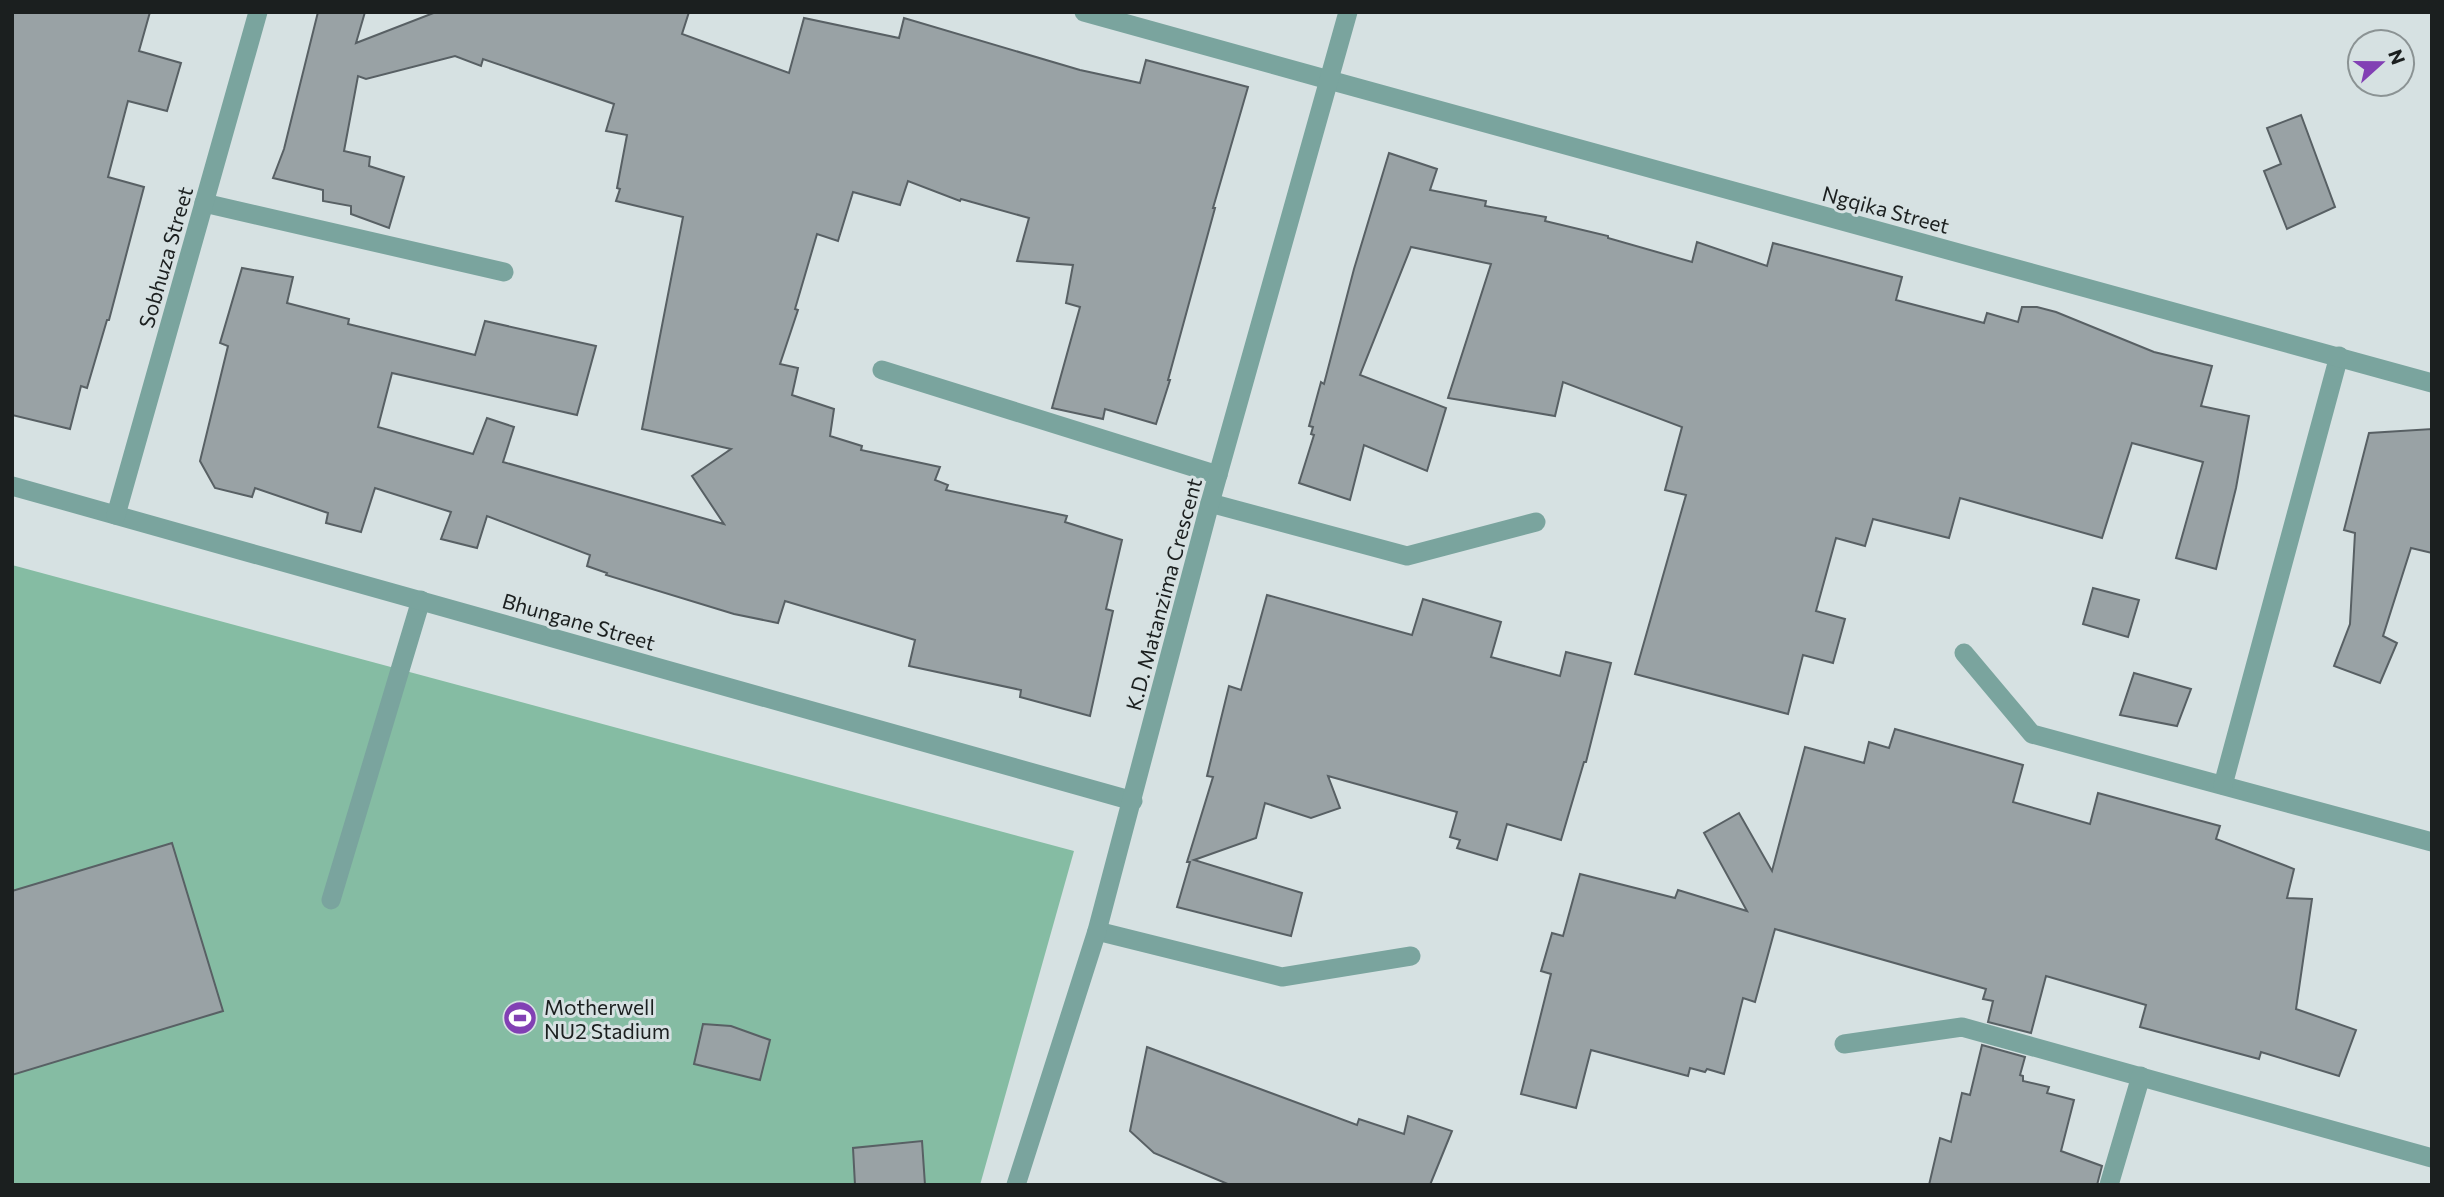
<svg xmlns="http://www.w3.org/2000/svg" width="2444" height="1197" font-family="Commissioner,sans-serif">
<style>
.green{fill:#85bca3}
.building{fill:#99a2a5;stroke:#586064;stroke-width:2}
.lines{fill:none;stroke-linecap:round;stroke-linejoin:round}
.service{stroke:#7aa49e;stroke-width:19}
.minor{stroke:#7aa49e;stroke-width:19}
.labels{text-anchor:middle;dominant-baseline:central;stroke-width:6;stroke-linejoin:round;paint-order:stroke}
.street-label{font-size:21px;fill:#1b1f1f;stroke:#d6e1e2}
.poi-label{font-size:21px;fill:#1b1f1f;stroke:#d6e1e2;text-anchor:start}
</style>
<rect width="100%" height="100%" fill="#d6e1e2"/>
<!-- green -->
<polygon class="green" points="12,565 1074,851 980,1185 12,1185"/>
<!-- building -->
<g class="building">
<polygon points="12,12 150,12 139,51 181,63 167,111 128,101 108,177 144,187 109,320 107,320 87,388 81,386 70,429 12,415"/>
<polygon points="318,12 365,12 356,43 436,12 689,12 682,34 789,73 804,18 899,38 904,18 1080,70 1140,83 1146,60 1248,87 1213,208 1215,208 1168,380 1170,380 1156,424 1105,409 1103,419 1052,408 1080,307 1066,303 1073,265 1017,261 1029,218 961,199 960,201 908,181 900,205 853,192 838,241 817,234 795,309 798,310 780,364 798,368 792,395 834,409 830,436 862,446 861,450 940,467 935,480 948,485 946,490 1067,516 1065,522 1122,540 1106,609 1113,611 1090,716 1020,697 1021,690 909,666 915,640 785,601 778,623 734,614 606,575 607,573 587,566 590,555 487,516 477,548 441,539 451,512 375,488 361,532 326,523 328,513 255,488 252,497 215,488 200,461 228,346 220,343 242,268 293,277 287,303 349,319 348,324 475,355 485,321 596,346 577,415 392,373 378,427 473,454 487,418 514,427 503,462 724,524 692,476 731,449 642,429 683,217 616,201 620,189 617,188 627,135 606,131 614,104 483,59 481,66 455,56 366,79 358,76 344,151 370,157 369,166 404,177 389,228 351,214 351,206 323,201 323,190 273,178 284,149"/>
<polygon points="2301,115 2335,207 2287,229 2264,171 2281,164 2267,128"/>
<polygon points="1389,153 1437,169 1430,190 1486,201 1485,206 1546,217 1545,221 1608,236 1608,238 1692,262 1697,242 1767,266 1773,243 1902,277 1896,300 1984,323 1987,313 2018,322 2022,307 2037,307 2056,312 2154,352 2212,366 2201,406 2249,416 2236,488 2216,569 2176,558 2203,462 2132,443 2102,538 1960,498 1949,538 1873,519 1865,546 1836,538 1816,611 1845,619 1833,663 1803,655 1788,714 1635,674 1686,495 1665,490 1682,427 1563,382 1555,416 1448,398 1491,264 1411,247 1360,375 1446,408 1427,471 1364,445 1350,500 1299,483 1314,435 1311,434 1313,427 1309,426 1321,382 1324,384 1354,269"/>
<polygon points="2432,429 2432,553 2411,548 2383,636 2397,643 2380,683 2334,666 2350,624 2355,533 2344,530 2369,433"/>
<polygon points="2093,588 2139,600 2128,637 2083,624"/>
<polygon points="1267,595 1412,635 1423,599 1501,622 1491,657 1560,676 1566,652 1611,663 1586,762 1584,762 1561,840 1507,824 1497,860 1457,848 1460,840 1450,837 1457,812 1328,776 1340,808 1311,818 1265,803 1256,838 1194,860 1302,893 1291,936 1177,907 1190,862 1187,862 1213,777 1207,776 1229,686 1241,690"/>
<polygon points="2134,673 2191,689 2177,726 2120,715"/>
<polygon points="1895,729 2023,765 2013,802 2090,824 2098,793 2220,826 2216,839 2294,869 2287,898 2312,899 2296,1009 2356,1030 2339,1076 2261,1052 2259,1059 2140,1027 2146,1005 2046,976 2031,1033 1988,1022 1993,1001 1983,999 1986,989 1775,929 1755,1002 1743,998 1724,1074 1707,1069 1705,1072 1690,1068 1688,1076 1591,1050 1576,1108 1521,1094 1551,974 1541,971 1552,933 1563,936 1580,874 1675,898 1678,890 1747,911 1704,833 1739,813 1772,871 1805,747 1864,763 1869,742 1889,748"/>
<polygon points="172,843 223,1011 12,1075 12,891"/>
<polygon points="703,1024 731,1026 770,1040 760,1080 694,1064"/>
<polygon points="1982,1045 2025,1057 2020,1075 2023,1076 2023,1081 2049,1087 2047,1093 2074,1100 2061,1151 2102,1166 2097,1185 1929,1185 1940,1138 1951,1142 1962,1093 1970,1095"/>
<polygon points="1147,1047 1357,1125 1359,1119 1404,1134 1408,1116 1452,1131 1430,1185 1230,1185 1154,1153 1130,1131"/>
<polygon points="922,1141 925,1185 855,1185 853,1148"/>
</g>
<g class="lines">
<!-- service -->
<g class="service">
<polyline points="1084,12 1329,80"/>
<polyline points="204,203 504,272"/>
<polyline points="882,370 1218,475"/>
<polyline points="1210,503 1407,556 1536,522"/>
<polyline points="1964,653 2032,734 2432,842"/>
<polyline points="2223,785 2339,356"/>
<polyline points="331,900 421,600"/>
<polyline points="1097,931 1282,977 1411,956"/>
<polyline points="1844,1044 1962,1027 2432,1158"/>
<polyline points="2109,1185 2141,1076"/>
</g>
<!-- minor -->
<g class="minor">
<polyline points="1329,80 2432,383"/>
<polyline points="12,486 1133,801"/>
<polyline points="116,515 258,12"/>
<polyline points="1016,1185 1097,931 1210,503 1348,12"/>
</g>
</g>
<!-- icons -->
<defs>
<g id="stadium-disc" transform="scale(1.75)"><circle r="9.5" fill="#8240b4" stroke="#d6e1e2"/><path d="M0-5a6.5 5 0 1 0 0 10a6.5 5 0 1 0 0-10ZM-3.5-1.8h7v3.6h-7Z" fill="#fff"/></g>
</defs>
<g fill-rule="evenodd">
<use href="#stadium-disc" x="520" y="1018"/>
</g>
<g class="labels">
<!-- street labels -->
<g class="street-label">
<text transform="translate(1886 209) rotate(15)">Ngqika Street</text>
<text transform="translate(165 257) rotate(-74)">Sobhuza Street</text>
<text transform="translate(1163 594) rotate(-75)">K.D. Matanzima Crescent</text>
<text transform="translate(579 621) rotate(16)">Bhungane Street</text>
</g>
<!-- poi labels -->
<g class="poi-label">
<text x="544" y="1006">Motherwell<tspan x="544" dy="24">NU2 Stadium</tspan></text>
</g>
</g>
<!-- border -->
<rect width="2444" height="1197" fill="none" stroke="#1b1f1f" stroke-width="28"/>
<!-- north arrow -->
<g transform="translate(2381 63) rotate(69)"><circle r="33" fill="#d6e1e2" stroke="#8b9394" stroke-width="2"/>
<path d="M0-5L12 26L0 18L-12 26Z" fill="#8240b4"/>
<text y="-10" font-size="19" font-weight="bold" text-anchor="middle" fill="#1b1f1f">N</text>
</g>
</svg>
